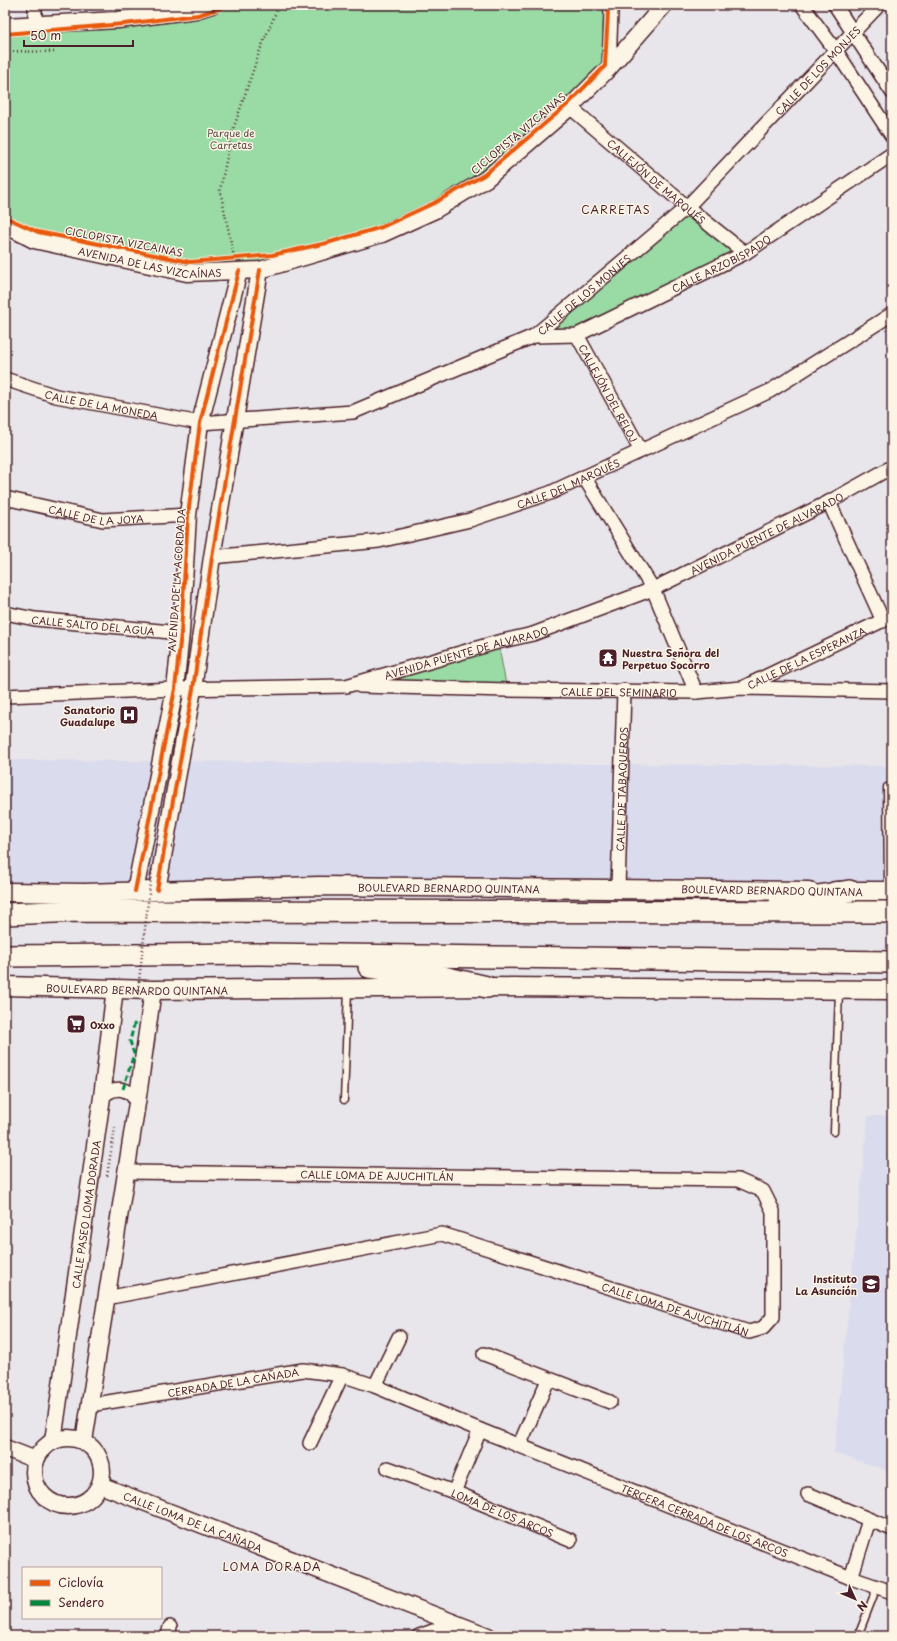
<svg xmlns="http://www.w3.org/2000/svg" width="897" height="1641" font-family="'Playpen Sans',sans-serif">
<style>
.built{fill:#dadbed}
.green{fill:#9adaa4;stroke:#727c68}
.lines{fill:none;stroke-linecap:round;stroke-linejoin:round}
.service-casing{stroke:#4a1f2b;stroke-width:9}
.minor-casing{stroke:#4a1f2b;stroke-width:16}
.tertiary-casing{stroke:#4a1f2b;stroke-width:19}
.secondary-casing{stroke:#4a1f2b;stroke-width:21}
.trunk-casing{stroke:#4a1f2b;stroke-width:24}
.path{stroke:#4a1f2b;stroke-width:2.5;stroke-dasharray:1 3;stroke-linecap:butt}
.service{stroke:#fcf5e5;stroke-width:6}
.minor{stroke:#fcf5e5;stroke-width:13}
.tertiary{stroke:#fcf5e5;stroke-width:16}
.secondary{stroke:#fcf5e5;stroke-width:18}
.trunk{stroke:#fcf5e5;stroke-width:21}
.path-bridge{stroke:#4a1f2b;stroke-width:2.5;stroke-dasharray:1 3;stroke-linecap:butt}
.quiet{stroke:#00873e;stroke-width:3;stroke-dasharray:6 3;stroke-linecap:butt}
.cycleway-casing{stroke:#fcf5e5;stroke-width:6}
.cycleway{stroke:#e8590c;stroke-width:4}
.labels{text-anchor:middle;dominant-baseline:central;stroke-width:3;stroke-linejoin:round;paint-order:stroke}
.street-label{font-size:10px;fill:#4a1f2b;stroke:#fcf5e5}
.park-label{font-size:10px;fill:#5e4e49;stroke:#fcf5e5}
.poi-label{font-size:10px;font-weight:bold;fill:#4a1f2b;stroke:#fcf5e5;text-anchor:start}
.neighbourhood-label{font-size:11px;letter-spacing:1px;fill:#4a1f2b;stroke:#fcf5e5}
</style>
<rect width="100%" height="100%" fill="#e8e6ea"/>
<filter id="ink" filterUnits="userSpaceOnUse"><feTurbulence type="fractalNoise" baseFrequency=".025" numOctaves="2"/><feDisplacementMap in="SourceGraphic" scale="8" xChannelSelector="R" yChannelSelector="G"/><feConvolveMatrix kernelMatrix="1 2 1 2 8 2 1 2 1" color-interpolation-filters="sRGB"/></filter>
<g filter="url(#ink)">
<!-- built -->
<g class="built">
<polygon points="5,760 892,766 892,891 5,892"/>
<polygon points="868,1116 892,1116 892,1472 834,1453"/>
</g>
<!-- green -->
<g class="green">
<polygon points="212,5 610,5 609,68 486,179 382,234 260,270 187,273 5,225 5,26"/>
<polygon points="687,207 745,253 577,335 534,336"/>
<polygon points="498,642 507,690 346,686"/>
</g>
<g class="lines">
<!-- service casing -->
<g class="service-casing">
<g id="service">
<polyline points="887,787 888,889"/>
<polyline points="344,1100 348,990"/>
<polyline points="834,1132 839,991"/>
<polyline points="858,1636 877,1587"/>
</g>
</g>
<!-- minor casing -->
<g class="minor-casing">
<g id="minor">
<polyline points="35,5 35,26"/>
<polyline points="802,5 836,51 892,136"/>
<polyline points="835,5 892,92"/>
<polyline points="609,68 611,12 610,5"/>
<path id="s1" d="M570,107L687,207L745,253"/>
<path id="s2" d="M577,335L641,451"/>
<path id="s3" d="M534,336L577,335L745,253L892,154"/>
<path id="s4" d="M5,379L56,396L200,423L353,412L534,336L687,207L879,5"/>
<polyline points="584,477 653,589 696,692"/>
<path id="s5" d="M5,498L103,520L188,515"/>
<polyline points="829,502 883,621"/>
<path id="s6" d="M212,557L379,541L470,520L550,493L770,391L892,314"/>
<path id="s7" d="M5,613L35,619L181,633"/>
<path id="s8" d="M360,686L507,690L696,692L742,688L892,691"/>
<path id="s9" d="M746,686L892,616"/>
<path id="s10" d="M5,696L175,689L346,686L498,642L533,634L653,589L829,502L892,467"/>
<path id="s11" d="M618,888L624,690"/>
<path d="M102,1097C115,1085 130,1087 137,1103"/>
<path id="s12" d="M106,1298L442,1234L749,1332L763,1328L773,1317V1211L763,1191L738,1180L126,1172"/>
<polyline points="484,1354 610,1402"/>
<polyline points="375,1386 399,1337"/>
<path id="s13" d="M90,1405L303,1370L342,1375L375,1386L480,1430L851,1578L892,1592"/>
<polyline points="310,1443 342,1375"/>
<polyline points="519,1446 548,1380"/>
<path id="s14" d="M388,1468L454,1492L570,1540"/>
<polyline points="454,1492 480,1430"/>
<polyline points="808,1494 892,1529"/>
<polyline points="851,1578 869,1520"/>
<polyline points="168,1636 170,1627"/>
<polyline points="419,1636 455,1623"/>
</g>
</g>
<!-- tertiary casing -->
<g class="tertiary-casing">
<g id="tertiary">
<polyline points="5,26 118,20 196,10 212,5"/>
<path id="s15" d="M5,225L34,240L187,273L260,270L382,234L435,210L486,179L570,107L609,68L664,5"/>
<polyline points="157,890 193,689 212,557 260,270"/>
<polyline points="135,891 175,689 181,633 188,515 200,423 239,271"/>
<circle cx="68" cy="1472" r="34"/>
<path id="s16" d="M53,1441L102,1097L115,988"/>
<polyline points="84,1441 137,1103 153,990"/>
<polyline points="5,1448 36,1460"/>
<path id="s17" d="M100,1485L488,1636"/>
</g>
</g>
<!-- secondary casing -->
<g class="secondary-casing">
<g id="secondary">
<polyline points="835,891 892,891"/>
<path id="s18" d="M5,892L85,893L319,886L809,891"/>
<path id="s19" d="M5,986L153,990L487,987L892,990"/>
</g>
</g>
<!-- trunk casing -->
<g class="trunk-casing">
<g id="trunk">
<polyline points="780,902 849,891"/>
<polyline points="5,914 78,911 892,912"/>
<polyline points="5,956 261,954 892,962"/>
<polyline points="369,967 434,975 487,987"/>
</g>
</g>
<!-- path -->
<g class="path">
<polyline points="5,51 57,52"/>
<polyline points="234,257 220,190 232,133 260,50 279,5"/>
<polyline points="107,1176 115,1127"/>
</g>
<!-- service -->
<use href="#service" class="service"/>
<!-- minor -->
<use href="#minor" class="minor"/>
<!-- tertiary -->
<use href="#tertiary" class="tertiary"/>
<!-- secondary -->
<use href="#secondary" class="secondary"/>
<!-- trunk -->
<use href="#trunk" class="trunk"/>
<!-- path-bridge -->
<g class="path-bridge">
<polyline points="155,845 175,847"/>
<polyline points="138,990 152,867"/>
</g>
<!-- quiet -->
<polyline class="quiet" points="123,1089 134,1054 130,1041 135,1021"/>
<!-- cycleway casing -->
<g class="cycleway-casing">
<g id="cycleway">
<polyline points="5,34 124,24 198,15 231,5"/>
<polyline points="5,217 38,232 190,262 272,255 327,243 382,227 434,203 484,175 568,104 605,66 608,12 607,5"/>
<polyline points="157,890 193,689 212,557 260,270"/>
<polyline points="135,891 175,689 181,633 188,515 200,423 239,271"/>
</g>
</g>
<!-- cycleway -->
<use href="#cycleway" class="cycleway"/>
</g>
</g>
<!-- icons -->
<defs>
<g id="temple-square" transform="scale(1)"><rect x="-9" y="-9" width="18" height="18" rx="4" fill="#4a1f2b" stroke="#fcf5e5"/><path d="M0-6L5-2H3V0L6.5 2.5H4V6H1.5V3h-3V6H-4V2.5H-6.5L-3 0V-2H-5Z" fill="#fff"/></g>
<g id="hospital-square" transform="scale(1)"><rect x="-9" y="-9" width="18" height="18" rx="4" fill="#4a1f2b" stroke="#fcf5e5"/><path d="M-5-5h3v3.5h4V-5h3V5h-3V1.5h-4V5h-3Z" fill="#fff"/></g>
<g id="supermarket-square" transform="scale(1)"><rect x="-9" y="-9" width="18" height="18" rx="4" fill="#4a1f2b" stroke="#fcf5e5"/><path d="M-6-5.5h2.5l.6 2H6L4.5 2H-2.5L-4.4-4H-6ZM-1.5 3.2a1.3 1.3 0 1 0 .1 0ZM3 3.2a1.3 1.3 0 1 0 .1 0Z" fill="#fff"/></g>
<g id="school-square" transform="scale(1)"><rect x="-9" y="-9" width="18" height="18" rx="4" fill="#4a1f2b" stroke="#fcf5e5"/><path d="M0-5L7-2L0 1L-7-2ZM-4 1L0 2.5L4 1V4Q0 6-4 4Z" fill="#fff"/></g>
</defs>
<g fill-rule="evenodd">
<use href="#temple-square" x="608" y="658"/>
<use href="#hospital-square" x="129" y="715"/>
<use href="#supermarket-square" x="76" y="1024"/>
<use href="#school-square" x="871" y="1284"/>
</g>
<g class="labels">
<!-- street labels -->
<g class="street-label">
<text stroke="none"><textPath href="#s4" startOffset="939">CALLE DE LOS MONJES</textPath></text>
<text transform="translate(518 133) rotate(-40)">CICLOPISTA VIZCAINAS</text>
<text stroke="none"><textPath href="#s1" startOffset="114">CALLEJÓN DE MARQUÉS</textPath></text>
<text transform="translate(124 241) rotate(11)">CICLOPISTA VIZCAINAS</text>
<text stroke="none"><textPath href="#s15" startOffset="151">AVENIDA DE LAS VIZCAÍNAS</textPath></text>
<text stroke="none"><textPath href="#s3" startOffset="204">CALLE ARZOBISPADO</textPath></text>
<text stroke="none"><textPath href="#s4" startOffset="615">CALLE DE LOS MONJES</textPath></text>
<text stroke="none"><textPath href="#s2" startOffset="66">CALLEJÓN DEL RELOJ</textPath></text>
<text stroke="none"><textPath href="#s4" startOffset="100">CALLE DE LA MONEDA</textPath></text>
<text stroke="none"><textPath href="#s6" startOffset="366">CALLE DEL MARQUÉS</textPath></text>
<text stroke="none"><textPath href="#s5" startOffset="93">CALLE DE LA JOYA</textPath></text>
<text stroke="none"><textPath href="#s10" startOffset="790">AVENIDA PUENTE DE ALVARADO</textPath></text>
<text transform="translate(176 580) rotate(-86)">AVENIDA DE LA ACORDADA</text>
<text stroke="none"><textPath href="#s7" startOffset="89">CALLE SALTO DEL AGUA</textPath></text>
<text stroke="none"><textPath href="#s10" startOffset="466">AVENIDA PUENTE DE ALVARADO</textPath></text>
<text stroke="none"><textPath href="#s9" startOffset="67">CALLE DE LA ESPERANZA</textPath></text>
<text stroke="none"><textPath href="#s8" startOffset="259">CALLE DEL SEMINARIO</textPath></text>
<text stroke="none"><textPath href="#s11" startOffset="99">CALLE DE TABAQUEROS</textPath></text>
<text stroke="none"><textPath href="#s18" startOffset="444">BOULEVARD BERNARDO QUINTANA</textPath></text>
<text transform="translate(772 890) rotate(1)">BOULEVARD BERNARDO QUINTANA</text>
<text stroke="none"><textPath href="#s19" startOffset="132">BOULEVARD BERNARDO QUINTANA</textPath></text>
<text transform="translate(377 1175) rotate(1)">CALLE LOMA DE AJUCHITLÁN</text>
<text stroke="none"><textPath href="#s16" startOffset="229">CALLE PASEO LOMA DORADA</textPath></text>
<text stroke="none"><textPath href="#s12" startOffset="587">CALLE LOMA DE AJUCHITLÁN</textPath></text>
<text stroke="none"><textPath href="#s13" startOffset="145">CERRADA DE LA CAÑADA</textPath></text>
<text stroke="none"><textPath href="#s14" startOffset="123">LOMA DE LOS ARCOS</textPath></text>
<text stroke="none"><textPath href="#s13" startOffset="646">TERCERA CERRADA DE LOS ARCOS</textPath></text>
<text stroke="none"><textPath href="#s17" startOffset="100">CALLE LOMA DE LA CAÑADA</textPath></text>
</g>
<!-- park labels -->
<g class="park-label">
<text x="231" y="132">Parque de<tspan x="231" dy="12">Carretas</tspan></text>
</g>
<!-- poi labels -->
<g class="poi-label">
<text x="622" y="652">Nuestra Señora del<tspan x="622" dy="12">Perpetuo Socorro</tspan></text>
<text x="115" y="709" text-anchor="end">Sanatorio<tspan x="115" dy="12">Guadalupe</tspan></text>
<text x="90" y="1024">Oxxo</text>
<text x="857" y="1278" text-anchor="end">Instituto<tspan x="857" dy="12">La Asunción</tspan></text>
</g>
<!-- neighbourhood labels -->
<g class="neighbourhood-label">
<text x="616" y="209">CARRETAS</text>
<text x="272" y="1566">LOMA DORADA</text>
</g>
</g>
<!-- margin -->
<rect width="897" height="1641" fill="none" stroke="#fcf5e5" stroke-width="20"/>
<rect x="10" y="10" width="877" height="1621" fill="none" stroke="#4a1f2b" stroke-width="1.5" filter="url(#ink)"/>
<!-- legend -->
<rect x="22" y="1567" width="140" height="52" fill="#fcf5e5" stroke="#b59f9b"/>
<rect x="30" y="1580" width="20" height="6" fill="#e8590c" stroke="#b59f9b"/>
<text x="58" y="1587" font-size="12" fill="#4a1f2b">Ciclovía</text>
<rect x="30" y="1600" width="20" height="6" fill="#00873e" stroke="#b59f9b"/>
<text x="58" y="1607" font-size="12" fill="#4a1f2b">Sendero</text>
<!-- north arrow -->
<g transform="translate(855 1599) rotate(134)" stroke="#fcf5e5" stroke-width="3" paint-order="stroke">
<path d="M0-3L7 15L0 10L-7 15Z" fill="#4a1f2b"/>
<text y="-6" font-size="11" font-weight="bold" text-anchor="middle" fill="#4a1f2b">N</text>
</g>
<!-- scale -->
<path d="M24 40v6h109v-6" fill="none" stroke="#4a1f2b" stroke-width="2"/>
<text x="30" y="40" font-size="12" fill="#4a1f2b" stroke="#fcf5e5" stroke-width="3" paint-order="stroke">50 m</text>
</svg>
